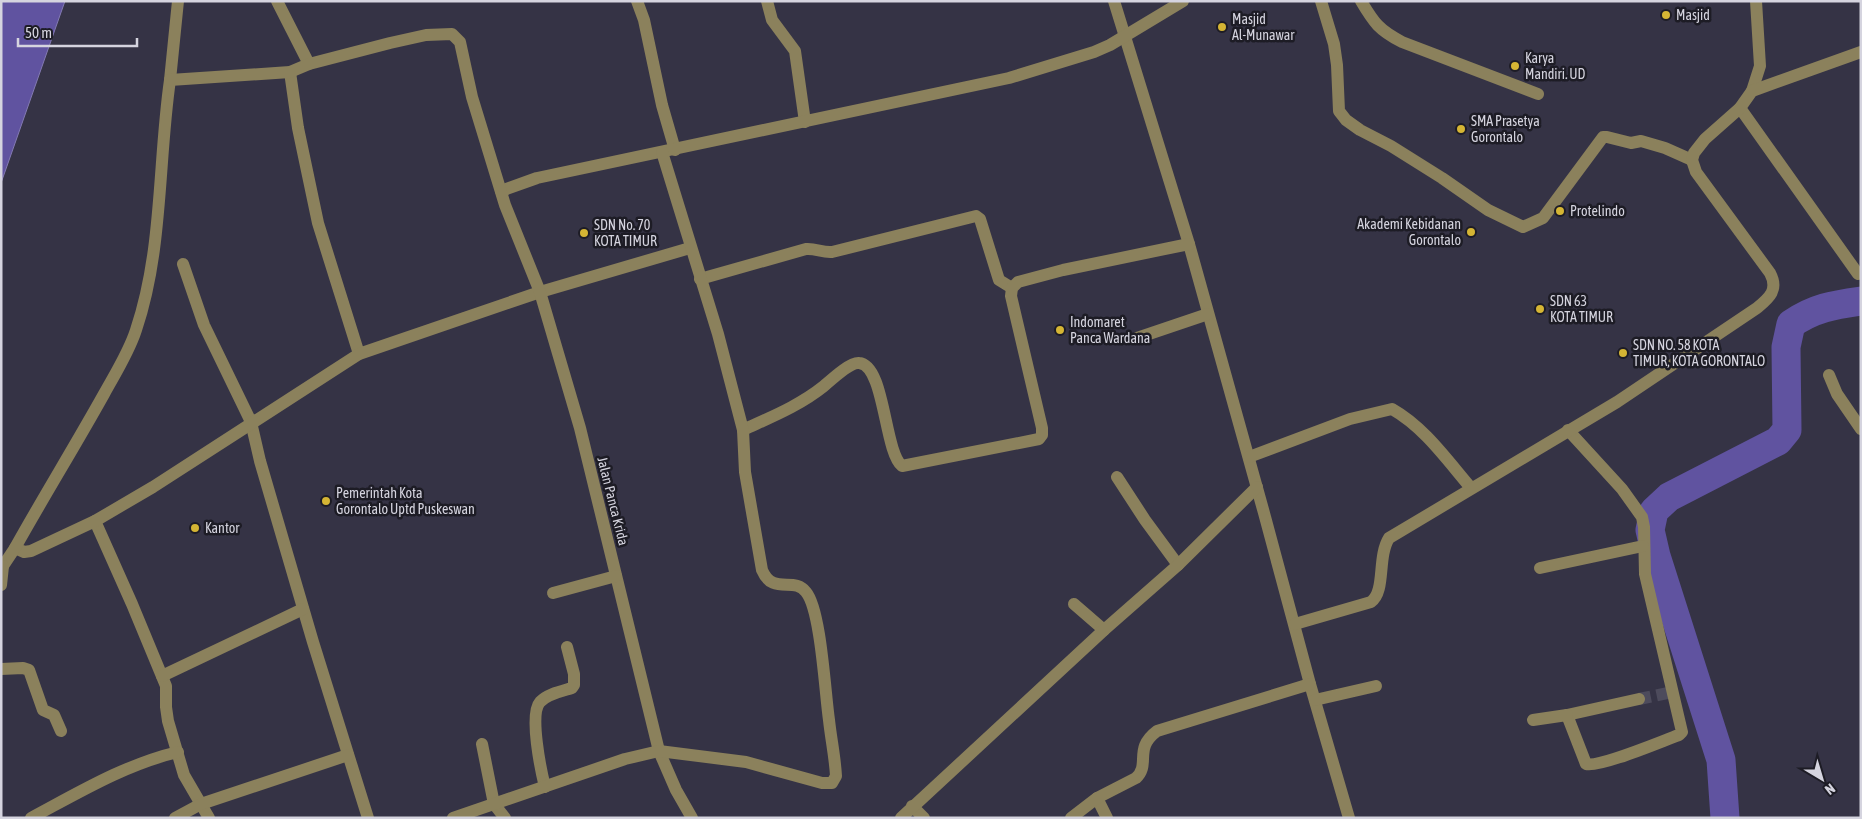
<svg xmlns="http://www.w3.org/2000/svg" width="1862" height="819" font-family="'Asap Condensed',sans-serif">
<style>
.water{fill:#6053a0;stroke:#837ab3}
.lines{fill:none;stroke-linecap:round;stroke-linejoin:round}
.river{stroke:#6053a0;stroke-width:29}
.minor-tunnel{stroke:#4d4b5c;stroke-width:12;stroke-dasharray:12 6;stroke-linecap:butt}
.minor{stroke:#8b815c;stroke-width:12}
.poi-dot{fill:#d5b534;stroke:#1d1c25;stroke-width:2}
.labels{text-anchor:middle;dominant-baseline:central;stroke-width:5;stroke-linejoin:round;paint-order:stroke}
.poi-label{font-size:14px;fill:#d5d4df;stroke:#1d1c25;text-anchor:start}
.street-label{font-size:14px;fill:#d5d4df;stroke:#1d1c25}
</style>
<rect width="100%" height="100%" fill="#353345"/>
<!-- water -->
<polygon class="water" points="1,1 65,1 1,183"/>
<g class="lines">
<!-- river -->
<path class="river" d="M1725,818L1721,760L1656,556L1650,530L1654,511L1669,497L1778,441L1787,430L1786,347L1791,324C1814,308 1833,305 1861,301"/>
<!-- minor-tunnel -->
<polyline class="minor-tunnel" points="1639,699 1673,692"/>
<!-- minor -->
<g class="minor">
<polyline points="277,1 309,64"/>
<polyline points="637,1 644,20 662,105 675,150"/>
<polyline points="767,1 772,20 795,51 805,122"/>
<polyline points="1114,1 1189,244 1264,513 1310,684 1349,818"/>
<polyline points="1321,1 1334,44 1337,65 1339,111 1346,120 1360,130 1391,146 1442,178 1488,210 1523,227 1543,218 1603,137 1607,137 1631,143 1641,141 1665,148 1692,160"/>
<path d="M1361,1C1374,23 1379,30 1402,42L1538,94"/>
<polyline points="290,72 298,128 318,223 359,354"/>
<polyline points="170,80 178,1"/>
<polyline points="1752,91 1760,66 1756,1"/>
<polyline points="1740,108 1858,274"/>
<polyline points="501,191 537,178 1009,78 1094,52 1110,45 1183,1"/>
<polyline points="183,264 204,325 251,422 260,461 313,642 368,818"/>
<path d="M700,279L806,249C815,248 823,253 832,252L976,216L980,219L999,280L1012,288"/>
<polyline points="1137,338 1208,314"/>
<polyline points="1829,375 1837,394 1861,429"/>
<path d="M743,430C771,417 799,406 824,386C831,380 850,362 859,363C885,365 884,451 902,466L1039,439L1042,435V428L1011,296L1012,288L1018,282L1063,270L1189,244"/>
<path d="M1568,430L1622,489L1642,517L1644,527L1645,574L1682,732L1679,735C1662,741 1599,768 1586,764L1567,715L1639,699"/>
<path d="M1249,457L1350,419L1392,409C1424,427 1447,460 1471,488"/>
<polyline points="1117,477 1145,520 1178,565"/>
<polyline points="95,521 132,604 166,686 166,707 168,721 184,775 209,818"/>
<polyline points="15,548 24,552 31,551 95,521 153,487 359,354 540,292 690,248"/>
<polyline points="1540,568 1643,546"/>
<path d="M1,569L15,548C44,496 75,446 104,394C115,374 129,352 136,330C163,250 158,163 170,80L290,72L309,64L390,43L426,35L452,34L460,42L472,97L505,205L540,292L580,428L659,751L676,790L692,818"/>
<polyline points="1,585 3,566"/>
<polyline points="553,593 616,576"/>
<polyline points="1074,604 1104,630"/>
<path d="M1295,624L1371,602C1386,591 1377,557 1389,538L1617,402L1757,308C1769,298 1779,290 1770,273L1696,172L1692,160L1694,153L1705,139L1740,108L1752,91L1861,52"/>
<polyline points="1,669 23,668 29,670 43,710 54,715 61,731"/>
<polyline points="162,676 303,609"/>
<polyline points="1315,700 1376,686"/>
<polyline points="1533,720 1567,715"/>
<polyline points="482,744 494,804 505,818"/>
<path d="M545,787C541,771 529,714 540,702C547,694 562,691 572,688L574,685V674L567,647"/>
<polyline points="1097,798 1107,818"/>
<polyline points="912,806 924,818"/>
<path d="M31,818C78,793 126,764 178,752"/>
<polyline points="175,818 201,804 348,755"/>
<path d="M453,818L625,759L659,751L746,762L822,783H832L836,776C835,757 831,739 829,720C825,693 821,610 806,592C794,576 773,596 762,570L745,472L743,430L718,334L662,152"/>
<polyline points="901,818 1104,630 1178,565 1257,487"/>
<path d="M1071,818L1097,798L1136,778C1151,764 1133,749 1157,731L1310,684"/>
</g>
</g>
<!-- markers -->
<g class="poi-dot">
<circle cx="1666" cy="15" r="5"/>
<circle cx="1222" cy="27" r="5"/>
<circle cx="1515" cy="66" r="5"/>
<circle cx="1461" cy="129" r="5"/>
<circle cx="1560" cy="211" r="5"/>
<circle cx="1471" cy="232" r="5"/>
<circle cx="584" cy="233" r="5"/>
<circle cx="1540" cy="309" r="5"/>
<circle cx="1060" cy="330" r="5"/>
<circle cx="1623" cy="353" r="5"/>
<circle cx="326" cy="501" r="5"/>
<circle cx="195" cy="528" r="5"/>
</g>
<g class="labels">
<!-- poi labels -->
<g class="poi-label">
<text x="1676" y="15">Masjid</text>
<text x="1232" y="19">Masjid<tspan x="1232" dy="16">Al-Munawar</tspan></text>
<text x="1525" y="58">Karya<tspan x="1525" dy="16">Mandiri. UD</tspan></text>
<text x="1471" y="121">SMA Prasetya<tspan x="1471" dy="16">Gorontalo</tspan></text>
<text x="1570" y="211">Protelindo</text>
<text x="1461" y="224" text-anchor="end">Akademi Kebidanan<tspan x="1461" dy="16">Gorontalo</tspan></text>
<text x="594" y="225">SDN No. 70<tspan x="594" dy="16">KOTA TIMUR</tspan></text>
<text x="1550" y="301">SDN 63<tspan x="1550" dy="16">KOTA TIMUR</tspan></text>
<text x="1070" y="322">Indomaret<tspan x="1070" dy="16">Panca Wardana</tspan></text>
<text x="1633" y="345">SDN NO. 58 KOTA<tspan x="1633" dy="16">TIMUR, KOTA GORONTALO</tspan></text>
<text x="336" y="493">Pemerintah Kota<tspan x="336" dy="16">Gorontalo Uptd Puskeswan</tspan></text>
<text x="205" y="528">Kantor</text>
</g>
<!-- street labels -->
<g class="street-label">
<text transform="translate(613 501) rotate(76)">Jalan Panca Krida</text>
</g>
</g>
<!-- border -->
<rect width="1862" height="819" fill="none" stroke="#d5d4df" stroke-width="5"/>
<!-- north arrow -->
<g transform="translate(1822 779) rotate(142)" stroke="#1d1c25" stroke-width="4" paint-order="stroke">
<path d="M0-4L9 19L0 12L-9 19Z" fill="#d5d4df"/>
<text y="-8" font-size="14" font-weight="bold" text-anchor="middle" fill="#d5d4df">N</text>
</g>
<!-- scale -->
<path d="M18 38v8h119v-8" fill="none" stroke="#d5d4df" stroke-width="2.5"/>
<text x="25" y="38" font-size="15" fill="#d5d4df" stroke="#1d1c25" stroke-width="4" paint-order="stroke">50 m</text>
</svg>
